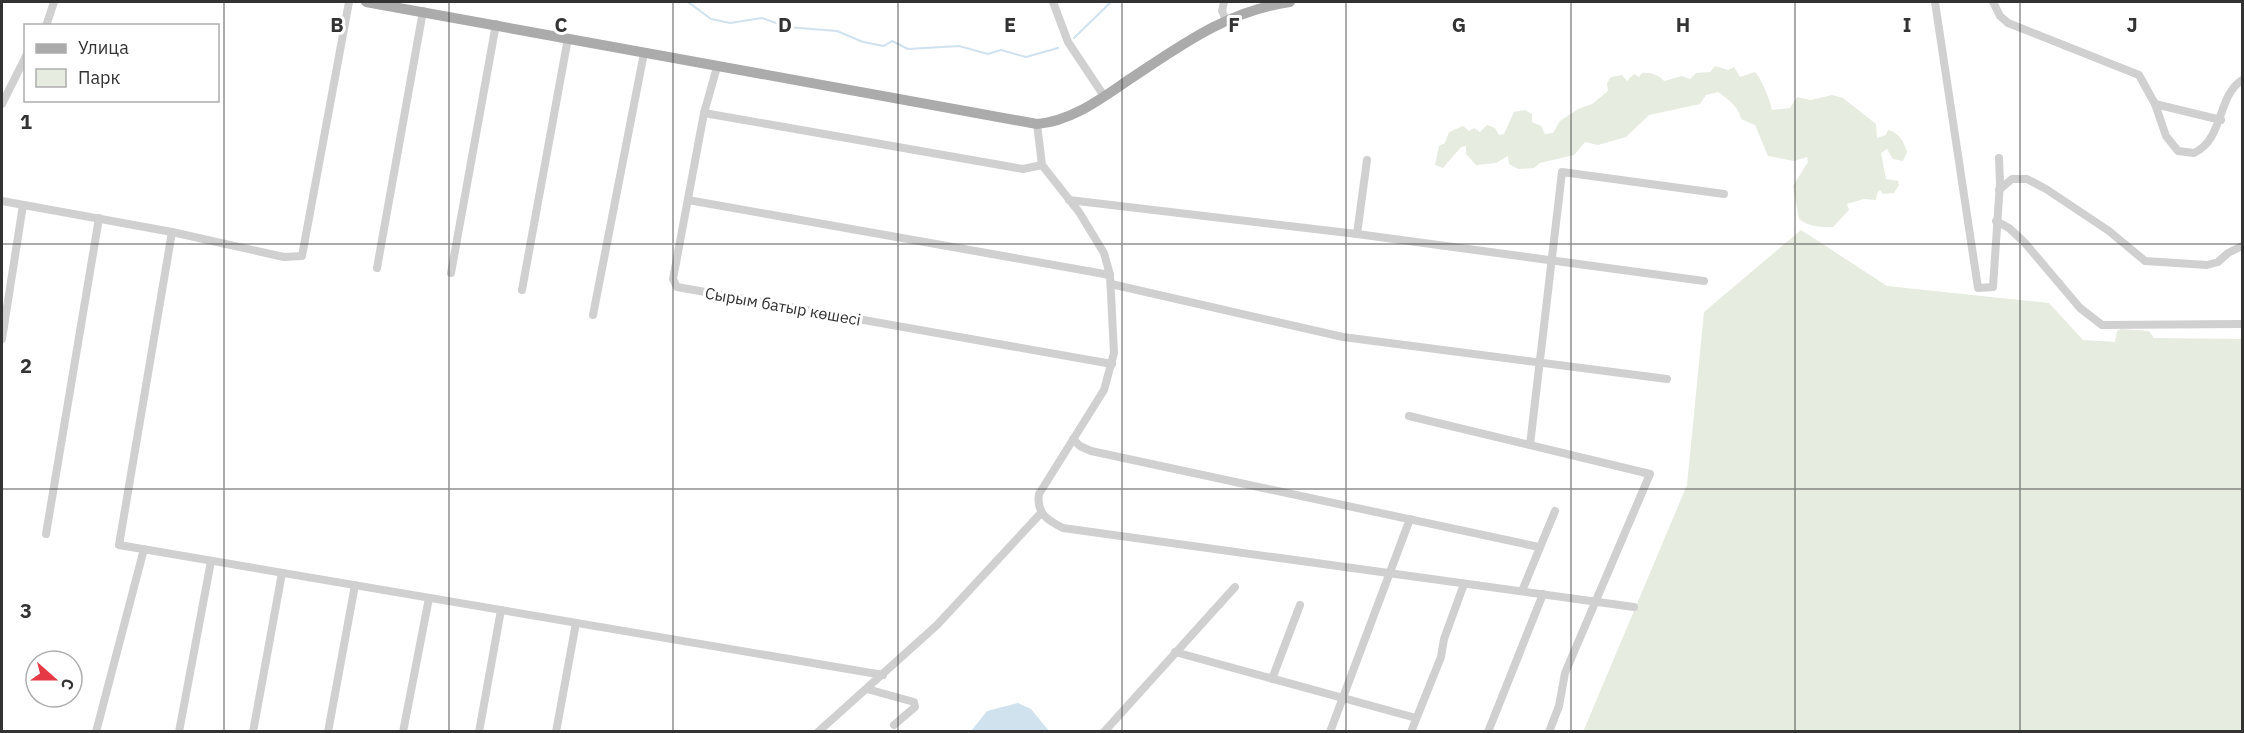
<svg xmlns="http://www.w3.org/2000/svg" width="2244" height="733" font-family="'IBM Plex Sans',sans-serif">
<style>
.green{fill:#e6ecdf}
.water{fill:#cfe2ee}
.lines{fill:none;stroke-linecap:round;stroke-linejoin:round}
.stream{stroke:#cfe2ee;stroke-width:2}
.minor{stroke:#d0d0d0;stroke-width:8}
.major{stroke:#ababab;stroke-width:10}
.grid{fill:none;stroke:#333;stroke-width:1.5;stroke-opacity:0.55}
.labels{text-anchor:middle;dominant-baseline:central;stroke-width:6;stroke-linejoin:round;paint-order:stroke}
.street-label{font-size:16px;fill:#333;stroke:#fff}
.grid-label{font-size:20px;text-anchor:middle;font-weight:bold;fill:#333;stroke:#fff;stroke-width:6;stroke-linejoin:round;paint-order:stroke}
</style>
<rect width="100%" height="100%" fill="#fff"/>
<!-- green -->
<g class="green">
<path d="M1715,66L1728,70L1734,67L1740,77L1755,72C1761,78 1771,102 1772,110L1790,108L1797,97L1811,100L1832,95L1843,98L1876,124L1877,138L1886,135L1888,130C1900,133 1903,141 1907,152L1903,161L1893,159L1887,149L1881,153L1886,179L1898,181L1899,185L1894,193L1883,194L1880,190L1877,193L1876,200L1864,199L1847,204L1849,210L1833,227C1819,227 1810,227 1799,219L1793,186L1808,162L1807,157L1794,161L1768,156L1755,125L1741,119C1739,107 1728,99 1718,92L1706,95L1700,104L1649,115L1626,137L1598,145L1585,142L1574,155L1540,163L1534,168L1518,169L1509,164L1508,156L1496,163L1476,165L1466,154V146L1461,147L1443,168L1435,165L1439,146L1445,143L1449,132L1463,126L1469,131L1474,128L1480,132L1487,125L1495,128L1499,135L1504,134L1514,112L1525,110L1532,114V122L1541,126L1545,134L1553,133L1560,121L1578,109L1592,104L1608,91L1607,83L1611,77L1622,75L1627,81L1634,74L1639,77L1642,73C1650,72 1659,75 1664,81L1682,76L1690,79L1696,73L1710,72Z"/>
<polygon points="1801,230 1887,286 2049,303 2083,340 2115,342 2117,331 2121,329 2149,331 2154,338 2242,339 2242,731 1583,732 1687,485 1704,312"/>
</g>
<!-- water -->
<polygon class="water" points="1018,703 1031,709 1049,731 971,731 987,711"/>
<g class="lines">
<!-- stream -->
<g class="stream">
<polyline points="688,2 711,19 730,23 762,18 787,27 837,31 863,42 884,46 892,41 908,49 959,46 988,54 1001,50 1026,57 1058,48"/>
<polyline points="1074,38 1111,2"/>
</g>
<!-- minor -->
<g class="minor">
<polyline points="1053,2 1068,42 1104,96"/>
<polyline points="1224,2 1222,11 1226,20"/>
<polyline points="1935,2 1978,288 1993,287 2000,183 1999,158"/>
<path d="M1993,2L2000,16L2008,23L2139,75L2155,104L2166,136L2178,151L2194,153C2224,139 2217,96 2242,80"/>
<polyline points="46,26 54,2"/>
<polyline points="717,67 704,113 673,279 677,287 1112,364"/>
<polyline points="2,104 26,56"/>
<polyline points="2155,104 2221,120"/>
<polyline points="704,113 1023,169 1042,165"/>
<path d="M1037,124L1042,165L1079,212L1104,253L1110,275L1114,353L1104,390L1039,494C1036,513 1047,520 1063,528L1634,607"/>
<polyline points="1999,190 2012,179 2027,179 2046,189 2109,231 2145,261 2207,265 2218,262 2228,253 2242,246"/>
<polyline points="688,200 1110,275"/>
<polyline points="1069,200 1357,234 1704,281"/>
<polyline points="2,201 172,232 284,257 302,256 349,2"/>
<polyline points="1996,221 2009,228 2025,243 2080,308 2102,325 2242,324"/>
<polyline points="172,232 119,545 883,675"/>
<polyline points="1357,234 1367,160"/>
<polyline points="377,268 423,11"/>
<polyline points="451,273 496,24"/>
<polyline points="1111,284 1343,337 1667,379"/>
<polyline points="522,290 568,38"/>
<polyline points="593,315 644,53"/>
<polyline points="2,339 23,205"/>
<polyline points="1409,416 1650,474 1565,673 1559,706 1549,732"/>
<polyline points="1073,439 1080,446 1091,451 1539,547"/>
<polyline points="1530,445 1562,172 1724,194"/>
<polyline points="46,534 99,218"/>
<polyline points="1522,591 1555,511"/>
<polyline points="1175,652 1416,718"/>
<polyline points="1272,679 1300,605"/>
<polyline points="867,689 914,702 915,707 894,725"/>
<polyline points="96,732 144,549"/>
<polyline points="179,732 211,561"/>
<polyline points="253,732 282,573"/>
<polyline points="328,732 355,585"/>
<polyline points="403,732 429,598"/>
<polyline points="479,732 501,610"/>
<polyline points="556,732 576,623"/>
<polyline points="818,732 937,625 1041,513"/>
<polyline points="1104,732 1235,587"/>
<polyline points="1330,732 1410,519"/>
<polyline points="1411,732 1441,657 1444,639 1464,584"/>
<polyline points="1488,732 1543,594"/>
</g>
<!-- major -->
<path class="major" d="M366,2L1037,124C1071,121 1099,100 1127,81C1180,46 1226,11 1290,2"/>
</g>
<!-- grid -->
<path class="grid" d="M224,2V732M449,2V732M673,2V732M898,2V732M1122,2V732M1346,2V732M1571,2V732M1795,2V732M2020,2V732M2,244H2242M2,489H2242"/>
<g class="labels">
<!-- street labels -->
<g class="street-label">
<text transform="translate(783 306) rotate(10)">Сырым батыр көшесі</text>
</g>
</g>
<g class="grid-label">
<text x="337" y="32">B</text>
<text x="561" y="32">C</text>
<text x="785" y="32">D</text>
<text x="1010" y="32">E</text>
<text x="1234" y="32">F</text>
<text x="1459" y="32">G</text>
<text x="1683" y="32">H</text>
<text x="1907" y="32">I</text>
<text x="2132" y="32">J</text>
<text x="26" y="129">1</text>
<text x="26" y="373">2</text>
<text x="26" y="618">3</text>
</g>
<!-- border -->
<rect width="2244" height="733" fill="none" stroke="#333333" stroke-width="6"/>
<!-- legend -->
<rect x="24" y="24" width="195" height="78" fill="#ffffff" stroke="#adadad" stroke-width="1.5"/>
<rect x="36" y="44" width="30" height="9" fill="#ababab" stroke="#adadad" stroke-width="1.5"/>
<text x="78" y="54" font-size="18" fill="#333333">Улица</text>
<rect x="36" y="69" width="30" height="18" fill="#e6ecdf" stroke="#adadad" stroke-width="1.5"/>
<text x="78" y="84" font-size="18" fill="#333333">Парк</text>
<!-- north arrow -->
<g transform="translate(54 679) rotate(111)"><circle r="28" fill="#ffffff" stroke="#adadad" stroke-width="1.5"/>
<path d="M0-4.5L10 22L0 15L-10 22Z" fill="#e63946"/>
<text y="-9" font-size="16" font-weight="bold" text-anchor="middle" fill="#333333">С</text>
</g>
</svg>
